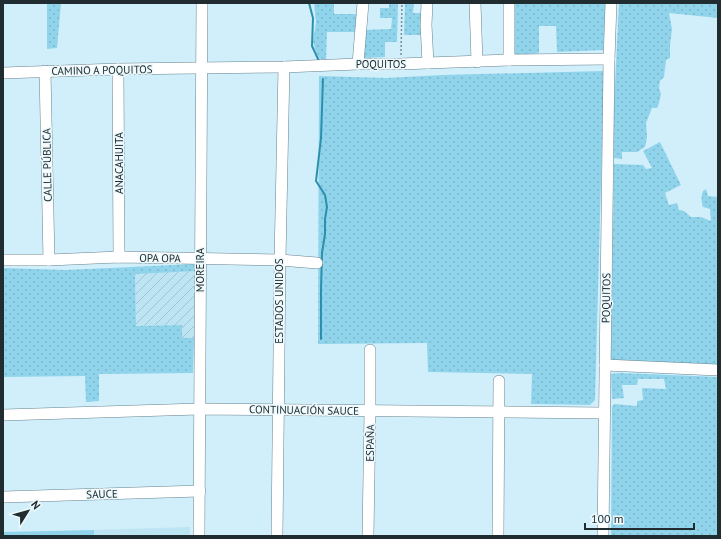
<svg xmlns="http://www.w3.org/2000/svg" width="721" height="539" font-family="'PT Sans',sans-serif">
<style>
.built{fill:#bde4f2}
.industrial{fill:url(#industrial-furrows)}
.grass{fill:url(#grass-dots)}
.pitch{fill:#90d4ec}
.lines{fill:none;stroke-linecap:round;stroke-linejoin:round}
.stream{stroke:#2b90ad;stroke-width:2}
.minor-casing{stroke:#67838e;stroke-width:12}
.path{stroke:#788d95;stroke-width:1.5;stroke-dasharray:2 2;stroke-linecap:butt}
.minor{stroke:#fff;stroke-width:11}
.labels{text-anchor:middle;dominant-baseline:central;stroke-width:3;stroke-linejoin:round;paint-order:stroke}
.street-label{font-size:11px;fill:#202c30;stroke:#ecf9fd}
</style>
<defs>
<pattern id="industrial-furrows" width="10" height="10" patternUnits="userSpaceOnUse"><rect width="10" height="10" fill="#bde4f2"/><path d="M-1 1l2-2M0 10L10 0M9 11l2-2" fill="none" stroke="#a2c4d0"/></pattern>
<pattern id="grass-dots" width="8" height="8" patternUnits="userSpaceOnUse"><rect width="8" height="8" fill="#90d4ec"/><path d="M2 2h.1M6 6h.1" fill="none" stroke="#7cb6cb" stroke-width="1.8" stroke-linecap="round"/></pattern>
</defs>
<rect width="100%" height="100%" fill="#d0effb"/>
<!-- built -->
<polygon class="built" points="190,527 190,536 94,536 94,530"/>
<!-- industrial -->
<polygon class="industrial" points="196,271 194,338 182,338 182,325 136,326 135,273"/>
<!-- grass -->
<g class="grass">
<polygon points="47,3 61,3 57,48 47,49"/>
<polygon points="314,3 334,3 334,14 357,14 355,32 327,32 326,60 319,58 315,49 313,41 316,23"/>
<polygon points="389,3 398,3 397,42 385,42 385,57 363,58 363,30 391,29 392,18 380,18 380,8 389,8"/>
<polygon points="405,3 414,3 413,13 425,13 423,35 404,35"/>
<polygon points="511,3 606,3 603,50 557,52 556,26 539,26 539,53 517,55 513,53"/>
<polygon points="619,3 718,3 718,18 669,13 672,29 670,45 670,58 666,60 664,77 660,81 659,88 661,94 659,103 657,108 652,108 646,123 647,137 645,147 637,152 622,152 622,159 614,158 613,126"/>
<polygon points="604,71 595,400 590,405 531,404 532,374 428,372 427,343 318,344 319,76 386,78 443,75"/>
<path d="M660,142L681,185L665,193L669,205L677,203L679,210L684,211L691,217H701L711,221L710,209L703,207C701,201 701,196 703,191L706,189L708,196L718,197V365L615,361L611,359L614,164L643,165L646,169L652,168L643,151Z"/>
<polygon points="196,264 196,271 135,274 136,326 182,325 182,338 194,338 193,373 99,374 99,401 86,402 85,376 3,377 3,268 66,270"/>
<polygon points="620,373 718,377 718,536 611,536 612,407 614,404 637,406 637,401 643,400 642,388 666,389 664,379 638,379 637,385 622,385 624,398 612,399 611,374"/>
</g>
<!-- pitch -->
<polygon class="pitch" points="94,530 94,536 3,536 3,532"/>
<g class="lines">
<!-- stream -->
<g class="stream">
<polyline points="309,3 313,18 312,46 319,61"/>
<polyline points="321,339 321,290 322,253 325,234 325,219 327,207 325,195 316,181 321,138 323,79"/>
</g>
<!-- minor casing -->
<g class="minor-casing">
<g id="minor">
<polyline points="427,3 426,25 428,63"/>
<polyline points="475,3 477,62"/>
<polyline points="509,3 509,60"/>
<polyline points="358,64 363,3"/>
<polyline points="118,69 119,257"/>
<polyline points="45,71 49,260"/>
<polyline points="3,73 118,69 284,67 358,64 400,64 509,60 609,59"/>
<polyline points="3,260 49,260 119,257 280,260 317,263"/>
<polyline points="605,365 718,370"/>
<polyline points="3,415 199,409 604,413"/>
<polyline points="3,497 200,491"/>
<polyline points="199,536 202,3"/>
<polyline points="277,536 280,260 284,67"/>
<polyline points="368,536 370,411 370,350"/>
<polyline points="498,536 499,381"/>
<polyline points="603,536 609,59 611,3"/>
</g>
</g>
<!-- path -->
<polyline class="path" points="401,55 402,3"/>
<!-- minor -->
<use href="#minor" class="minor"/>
</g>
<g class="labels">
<!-- street labels -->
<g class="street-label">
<text x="381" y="64">POQUITOS</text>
<text transform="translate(102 70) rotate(-1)">CAMINO A POQUITOS</text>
<text transform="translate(119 163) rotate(-90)">ANACAHUITA</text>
<text transform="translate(47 165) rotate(-91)">CALLE PÚBLICA</text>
<text transform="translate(160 258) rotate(1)">OPA OPA</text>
<text transform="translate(200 270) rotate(-90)">MOREIRA</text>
<text transform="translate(606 298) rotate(-89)">POQUITOS</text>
<text transform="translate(279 301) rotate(-90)">ESTADOS UNIDOS</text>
<text transform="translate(304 410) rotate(1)">CONTINUACIÓN SAUCE</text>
<text transform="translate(370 443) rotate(-89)">ESPAÑA</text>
<text transform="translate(102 494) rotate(-2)">SAUCE</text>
</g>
</g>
<!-- border -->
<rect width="721" height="539" fill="none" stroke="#202c30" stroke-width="8"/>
<!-- north arrow -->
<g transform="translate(28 511) rotate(53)" stroke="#ecf9fd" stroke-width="3" paint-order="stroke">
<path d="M0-3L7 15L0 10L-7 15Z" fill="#202c30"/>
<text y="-6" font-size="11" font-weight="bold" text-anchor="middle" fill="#202c30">N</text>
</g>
<!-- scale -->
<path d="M585 523v6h109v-6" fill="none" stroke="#202c30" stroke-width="2"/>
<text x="591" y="523" font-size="12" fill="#202c30" stroke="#ecf9fd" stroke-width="3" paint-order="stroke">100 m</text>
</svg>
